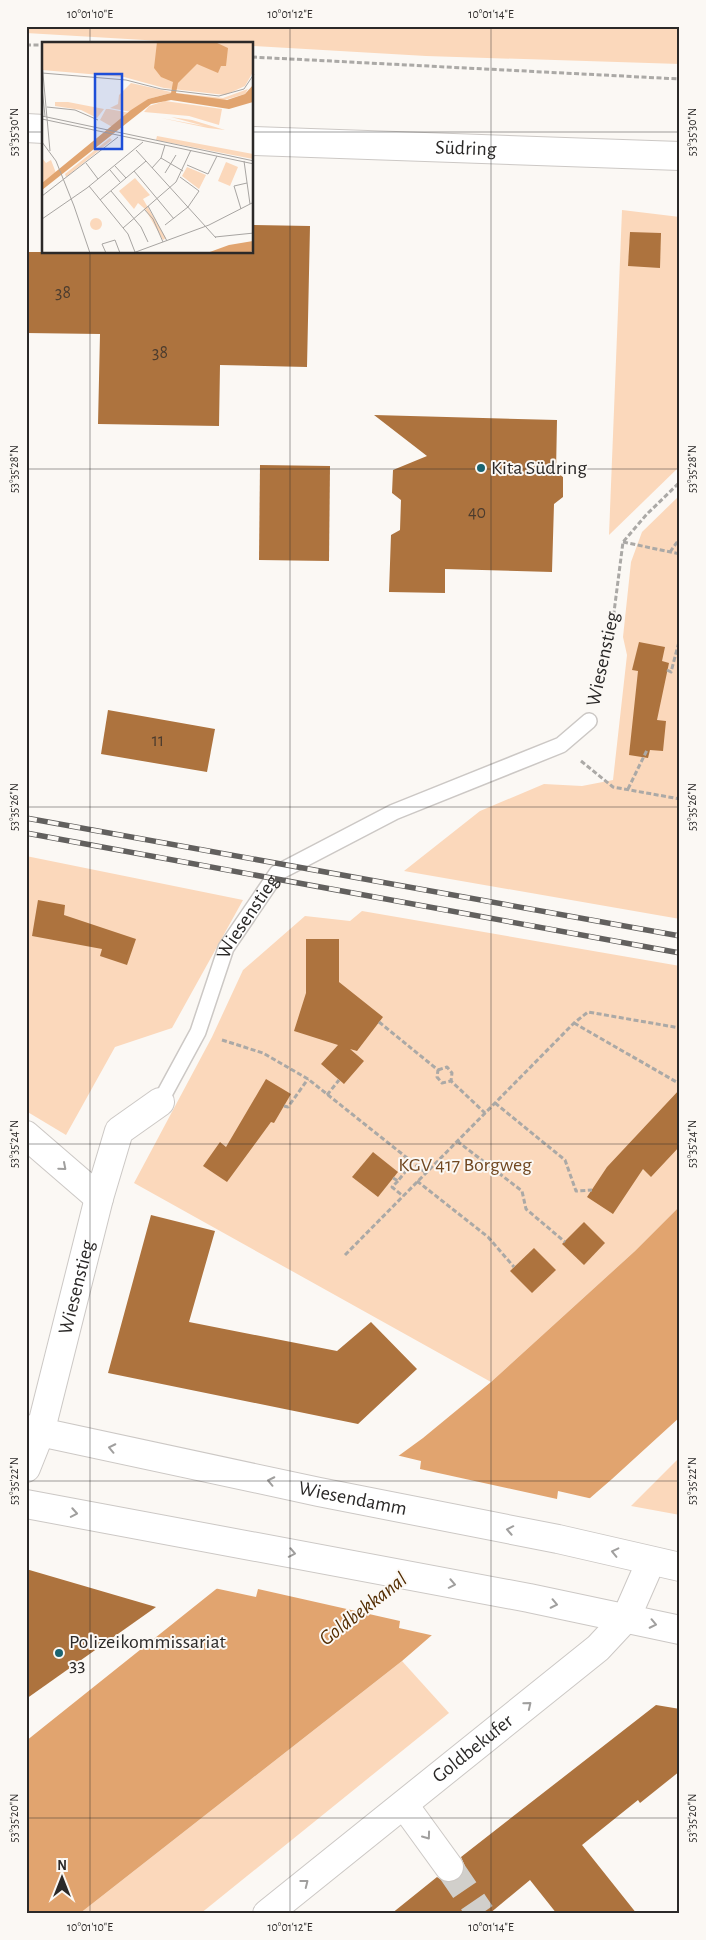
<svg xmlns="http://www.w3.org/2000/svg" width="706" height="1940" font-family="'Alegreya Sans',sans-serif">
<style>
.green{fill:#fbd8bb}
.water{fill:#e1a46f}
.pier{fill:#fbf8f4}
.building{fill:#ad733e}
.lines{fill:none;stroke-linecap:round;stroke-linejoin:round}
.street-tunnel{stroke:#d1cfcb;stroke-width:28;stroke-dasharray:28 14;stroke-linecap:butt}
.lane-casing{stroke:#ccc8c5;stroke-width:18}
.street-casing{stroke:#ccc8c5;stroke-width:30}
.secondary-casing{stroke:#ccc8c5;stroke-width:30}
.path{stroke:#aba9a6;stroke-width:3;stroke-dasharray:5 2.5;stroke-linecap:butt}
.lane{stroke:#fff;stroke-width:15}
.street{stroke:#fff;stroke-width:28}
.secondary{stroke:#fff;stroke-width:28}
.rail-casing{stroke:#62605e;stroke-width:5.5}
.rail{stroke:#fbf8f4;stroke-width:4;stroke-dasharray:11;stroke-linecap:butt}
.oneway{stroke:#a09f9e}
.ticks{fill:none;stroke:#2b2928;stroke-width:1;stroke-opacity:0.45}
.poi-dot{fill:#1a6471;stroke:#fbf8f4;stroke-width:2}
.labels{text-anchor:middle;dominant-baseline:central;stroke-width:4;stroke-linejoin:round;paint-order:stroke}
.number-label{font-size:18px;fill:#4c3c2e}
.street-label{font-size:20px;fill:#2b2928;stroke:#fbf8f4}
.poi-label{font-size:20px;fill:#2b2928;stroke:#fbf8f4;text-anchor:start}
.park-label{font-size:20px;fill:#714821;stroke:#fbf8f4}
.water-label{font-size:21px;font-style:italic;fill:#532c00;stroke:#fbf8f4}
.inset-road{fill:none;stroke:#a8a5a2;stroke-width:1}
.view{fill:#1d4ed8;fill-opacity:0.15;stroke:#1d4ed8;stroke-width:2.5}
.inset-edge{fill:none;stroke:#2b2928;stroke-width:2.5}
.neatline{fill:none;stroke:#2b2928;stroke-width:2}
.ticks-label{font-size:12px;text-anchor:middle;fill:#2b2928}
</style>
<rect width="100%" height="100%" fill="#fbf8f4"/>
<!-- green -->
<g class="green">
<polygon points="26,26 680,26 680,64 426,56 253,46 252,44 212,44 26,33"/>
<polygon points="622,210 680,217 680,466 609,535"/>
<polygon points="680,495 680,919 404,871 480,811 544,784 582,786 613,780 627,655 623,637 631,562 642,532"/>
<polygon points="26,856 243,900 172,1028 115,1047 66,1135 26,1111"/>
<polygon points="362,911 680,966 680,1206 635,1251 491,1382 134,1183 212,1037 243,970 305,916 350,921"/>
<polygon points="680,1457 680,1515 631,1506"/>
<polygon points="402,1661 449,1713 200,1914 79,1914"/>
</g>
<!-- water -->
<polygon class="water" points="680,1206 680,1417 612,1479 402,1661 79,1914 26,1914 26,1741 220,1586 423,1438 491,1382 635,1251"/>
<!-- pier -->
<polygon class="pier" points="396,1455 421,1461 420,1469 557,1499 558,1491 593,1499 435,1636 399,1628 400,1621 258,1589 256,1597 214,1588"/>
<!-- building -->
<g class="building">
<polygon points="252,225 310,226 307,367 220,365 219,426 98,424 100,334 26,333 26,252 252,252"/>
<polygon points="630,232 661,233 660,268 628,266"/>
<polygon points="374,415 557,420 556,472 563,477 563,497 554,504 552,572 445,569 445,593 389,592 391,535 400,530 401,500 392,493 393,470 427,456"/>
<polygon points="260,465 330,466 329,561 259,560"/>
<polygon points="639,642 665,647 662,661 669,663 657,720 666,721 663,751 650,750 648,758 629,755 638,671 632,670"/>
<polygon points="108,710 215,729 207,772 101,754"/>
<polygon points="38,900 65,905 64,915 136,939 127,965 100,956 102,949 32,936"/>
<polygon points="306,939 339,939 339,982 383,1017 357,1051 350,1049 364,1061 344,1084 321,1064 338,1045 294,1031 306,993"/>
<polygon points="266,1079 291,1094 274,1123 271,1122 227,1182 203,1166 220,1142 226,1147"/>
<polygon points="680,1089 680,1146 651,1177 643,1169 613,1214 587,1197 607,1167"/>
<polygon points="373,1152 398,1172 378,1197 352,1177"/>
<polygon points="151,1215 215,1231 189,1322 337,1351 371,1322 417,1369 358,1424 108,1373"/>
<polygon points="584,1222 605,1243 584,1265 562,1244"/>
<polygon points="534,1248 556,1270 532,1293 510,1271"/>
<polygon points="26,1569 156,1607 26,1699"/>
<polygon points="656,1705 680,1709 680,1771 640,1803 638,1800 582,1845 637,1914 557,1914 530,1880 489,1914 391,1914 437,1877 443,1881 450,1883 459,1879 463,1873 465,1866 461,1857"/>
</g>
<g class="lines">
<!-- street-tunnel -->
<polyline class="street-tunnel" points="449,1867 481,1914"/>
<!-- lane casing -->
<g class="lane-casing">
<g id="lane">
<path id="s1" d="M160,1102L198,1032L226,948L277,873L394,812L561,745L589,721"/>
</g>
</g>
<!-- street casing -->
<g class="street-casing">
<g id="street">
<polyline points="26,128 44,129"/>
<path id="s2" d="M252,141L680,156"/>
<polyline points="26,1135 99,1198"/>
<path id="s3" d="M26,1468L40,1433L99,1198L119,1131L160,1102"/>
<polyline points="404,1805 449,1867"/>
<path id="s4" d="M267,1914L598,1648L626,1618L651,1561"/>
</g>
</g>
<!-- secondary casing -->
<g class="secondary-casing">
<g id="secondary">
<path id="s5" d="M26,1429L319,1492L558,1539L680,1567"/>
<polyline points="26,1504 529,1598 680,1630"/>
</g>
</g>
<!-- path -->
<g class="path">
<polyline points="26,45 44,45"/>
<polyline points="252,57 680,79"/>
<polyline points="623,542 680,554"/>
<polyline points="670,552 680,538"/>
<polyline points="680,576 678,582 680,583"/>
<polyline points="667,670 671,672 680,638"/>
<polyline points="596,696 609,651 623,542 647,514 680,482"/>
<polyline points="581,761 613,787 680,799"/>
<polyline points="628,789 647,750"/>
<polyline points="379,1022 438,1070 437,1077 442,1083 451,1081 485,1113"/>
<polyline points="574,1023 680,1084"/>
<polyline points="222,1040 263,1053 308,1079 426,1173"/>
<polyline points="438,1070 447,1067 452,1073 451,1081"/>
<polyline points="327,1095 339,1080"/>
<polyline points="495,1103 565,1160 576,1191 592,1190"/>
<polyline points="284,1106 288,1107 308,1079"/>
<polyline points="457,1141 522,1191 526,1209 565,1242"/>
<polyline points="393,1178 398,1181 412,1163"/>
<polyline points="398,1181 392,1187 403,1196"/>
<polyline points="417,1181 488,1237 514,1267"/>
<polyline points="345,1255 574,1023 588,1012 680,1028"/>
</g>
<!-- lane -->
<use href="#lane" class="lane"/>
<!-- street -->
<use href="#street" class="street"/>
<!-- secondary -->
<use href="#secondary" class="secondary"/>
<!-- rail casing -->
<g class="rail-casing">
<g id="rail">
<polyline points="26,818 680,936"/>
<polyline points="26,833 680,953"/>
</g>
</g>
<!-- rail -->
<use href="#rail" class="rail"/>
</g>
<!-- one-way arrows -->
<defs><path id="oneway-chevron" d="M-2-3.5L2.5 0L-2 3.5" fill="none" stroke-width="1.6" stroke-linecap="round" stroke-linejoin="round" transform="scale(1.25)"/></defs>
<g class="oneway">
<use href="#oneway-chevron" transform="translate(63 1167) rotate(41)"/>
<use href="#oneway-chevron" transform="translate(112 1448) rotate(-168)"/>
<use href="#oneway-chevron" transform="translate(271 1481) rotate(-168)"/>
<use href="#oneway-chevron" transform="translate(74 1513) rotate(10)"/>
<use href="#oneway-chevron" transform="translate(510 1530) rotate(-169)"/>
<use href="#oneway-chevron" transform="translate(615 1552) rotate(-167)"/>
<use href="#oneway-chevron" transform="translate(292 1553) rotate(11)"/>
<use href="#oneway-chevron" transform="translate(452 1584) rotate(11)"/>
<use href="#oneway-chevron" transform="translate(554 1604) rotate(12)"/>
<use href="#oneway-chevron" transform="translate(653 1624) rotate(12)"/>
<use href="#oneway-chevron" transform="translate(528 1705) rotate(-39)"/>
<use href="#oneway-chevron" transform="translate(427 1836) rotate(54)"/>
<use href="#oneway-chevron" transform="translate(305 1883) rotate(-38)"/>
</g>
<!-- ticks -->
<path class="ticks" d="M90,26V44M290,26V1914M491,26V1914M26,132H44M252,132H680M90,252V1914M26,469H680M26,807H680M26,1144H680M26,1481H680M26,1818H680"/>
<!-- markers -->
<g class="poi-dot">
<circle cx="481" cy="468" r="5"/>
<circle cx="59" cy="1653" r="5"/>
</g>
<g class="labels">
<!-- number labels -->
<g class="number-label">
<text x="63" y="293">38</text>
<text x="160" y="353">38</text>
<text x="477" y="513">40</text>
<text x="158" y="741">11</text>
</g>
<!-- street labels -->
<g class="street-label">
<text stroke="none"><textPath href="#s2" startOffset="214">Südring</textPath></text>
<text transform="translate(603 659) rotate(-78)">Wiesenstieg</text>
<text stroke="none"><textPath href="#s1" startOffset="206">Wiesenstieg</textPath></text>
<text stroke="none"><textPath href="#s3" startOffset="188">Wiesenstieg</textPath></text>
<text stroke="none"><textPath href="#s5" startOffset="334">Wiesendamm</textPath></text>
<text stroke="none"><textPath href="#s4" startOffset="264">Goldbekufer</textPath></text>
</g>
<!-- poi labels -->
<g class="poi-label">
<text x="491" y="468">Kita Südring</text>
<text x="69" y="1642">Polizeikommissariat<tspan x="69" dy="23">33</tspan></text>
</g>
<!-- park labels -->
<g class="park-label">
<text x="465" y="1165">KGV 417 Borgweg</text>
</g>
<!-- water labels -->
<g class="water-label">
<text transform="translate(363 1609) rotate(-38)">Goldbekkanal</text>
</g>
</g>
<!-- overview -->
<g transform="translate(42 42)">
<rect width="211" height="211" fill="#fbf8f4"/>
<path d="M0,0H211V30L203,44L183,53L122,46L82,35L0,28ZM89,41L129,50V51L106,57L89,70L68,66L76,62L77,53ZM206,47L203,52L179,59L134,51L181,56ZM123,59L180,67L177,83L147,74L102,70L107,64ZM13,60H26L62,67L55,76L39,68L13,64ZM64,67H67L88,71L72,86L58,78ZM129,75L150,78L183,88L166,86L119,76L162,84ZM115,94L211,112V117L114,98ZM68,96L70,98L24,135L23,132ZM0,116L4,121L9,118L14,131L0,141ZM184,120L196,125L188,144L176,139ZM145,125L164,133L157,147L140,134ZM93,136L108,153L101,157L124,196L121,198L103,167L96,161L92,167L77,149ZM48 182a6 6 0 1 1 12 0a6 6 0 1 1-12 0Z" fill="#fbd8bb"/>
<path d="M115,0H173L186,6L184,24H179L176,31L155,22L136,41L134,51L185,58L203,52L211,43V60L187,67L129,58L109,62L0,148V141L89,68L106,57L129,51L131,40L119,35L112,26ZM211,199V209L206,211H165L187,203Z" fill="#e1a46f"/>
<path class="inset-road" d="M0,21L8,109M0,31L84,38L119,47L177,54L202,47L212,32M0,46L3,74M5,65L33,68L56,78M0,74L212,119M0,77L212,122M0,100L14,119L32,164M94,108L174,196M119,116L141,129M202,119L208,162M44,121L56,137M145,123L166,132L175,114M73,124L84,136M110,126L119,116L123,103M68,128L78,140M92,129L132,177M123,131L134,113M47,144L86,192L93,210M69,149L99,185L106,200M0,154L76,95M58,158L104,119M32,164L48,211M106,164L125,199M102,167L111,177L121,200M199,167L192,144L205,141M0,177L45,146L101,100M123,183L146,165L157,149L138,135M81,186L134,140L149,108M173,195L212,191M64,211L60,202L73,198L78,211M91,211L167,183L212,160"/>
<path class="view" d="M53,32H80V107H53Z"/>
<rect width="211" height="211" class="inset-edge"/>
</g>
<!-- border -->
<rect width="706" height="1940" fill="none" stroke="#fbf8f4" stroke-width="55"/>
<!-- north arrow -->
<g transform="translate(62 1878)" stroke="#fbf8f4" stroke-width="4" paint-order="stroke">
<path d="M0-4L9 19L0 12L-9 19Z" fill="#2b2928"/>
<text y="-8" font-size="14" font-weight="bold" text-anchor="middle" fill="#2b2928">N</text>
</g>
<rect x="28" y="28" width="650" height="1884" class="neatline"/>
<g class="ticks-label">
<text x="90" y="18">10°01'10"E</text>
<text x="290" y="18">10°01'12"E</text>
<text x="491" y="18">10°01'14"E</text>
<text transform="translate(14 132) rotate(-90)" y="4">53°35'30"N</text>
<text transform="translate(692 132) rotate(-90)" y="4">53°35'30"N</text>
<text transform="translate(14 469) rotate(-90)" y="4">53°35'28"N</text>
<text transform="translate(692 469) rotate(-90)" y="4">53°35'28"N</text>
<text transform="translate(14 807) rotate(-90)" y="4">53°35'26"N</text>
<text transform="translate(692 807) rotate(-90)" y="4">53°35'26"N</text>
<text transform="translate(14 1144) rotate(-90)" y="4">53°35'24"N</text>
<text transform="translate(692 1144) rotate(-90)" y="4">53°35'24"N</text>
<text transform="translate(14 1481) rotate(-90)" y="4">53°35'22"N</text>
<text transform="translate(692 1481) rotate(-90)" y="4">53°35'22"N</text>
<text transform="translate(14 1818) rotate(-90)" y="4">53°35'20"N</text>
<text transform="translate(692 1818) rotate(-90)" y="4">53°35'20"N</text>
<text x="90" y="1931">10°01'10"E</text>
<text x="290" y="1931">10°01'12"E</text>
<text x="491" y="1931">10°01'14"E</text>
</g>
</svg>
